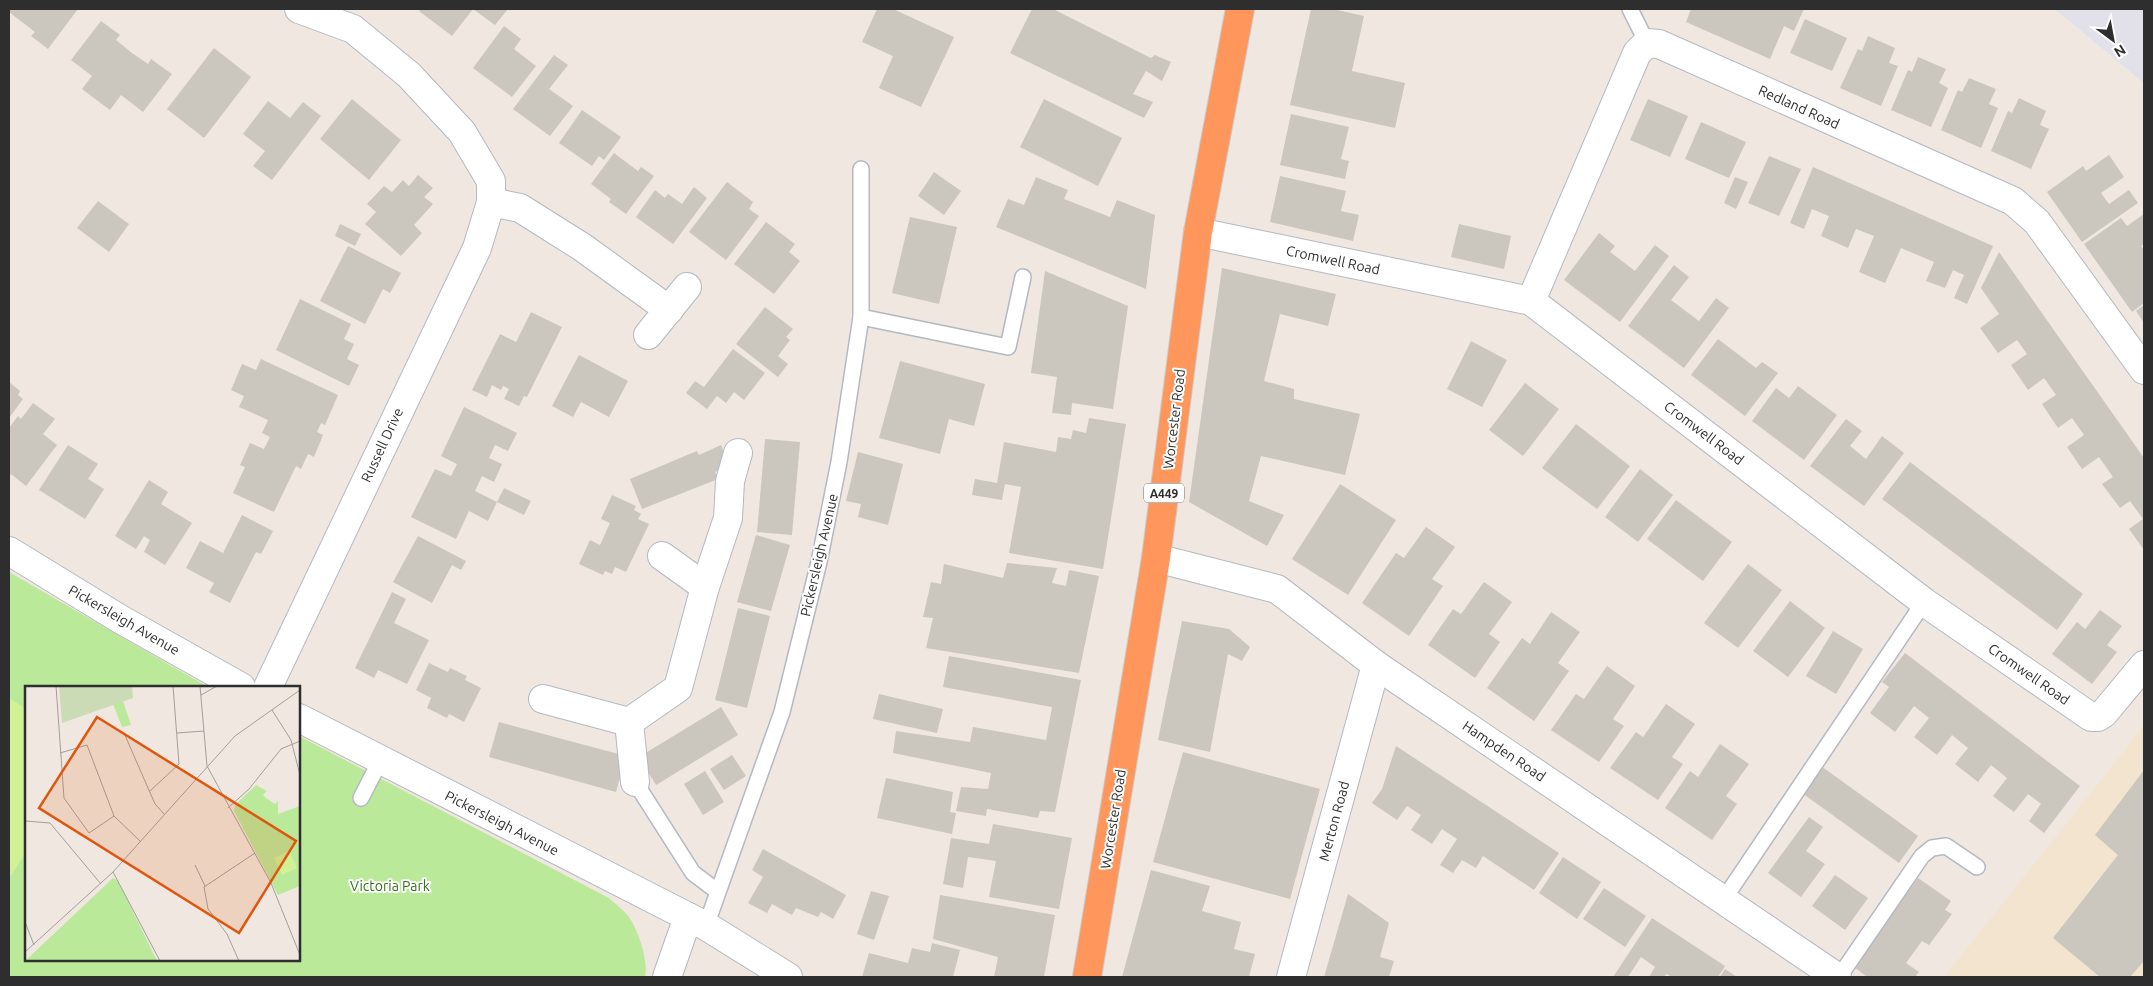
<svg xmlns="http://www.w3.org/2000/svg" width="2153" height="986" font-family="Ubuntu,sans-serif">
<style>
.industrial{fill:#e2e0e8}
.education{fill:#f2e4cf}
.green{fill:#bbe99a}
.pitch{fill:#d1f195}
.building{fill:#cbc6be}
.lines{fill:none;stroke-linecap:round;stroke-linejoin:round}
.lane-casing{stroke:#b4b8c2;stroke-width:18}
.street-casing{stroke:#b4b8c2;stroke-width:30}
.secondary-casing{stroke:#b4b8c2;stroke-width:30}
.highway-casing{stroke:#c9c9c9;stroke-width:30}
.lane{stroke:#fff;stroke-width:15}
.street{stroke:#fff;stroke-width:28}
.secondary{stroke:#fff;stroke-width:28}
.highway{stroke:#ff965c;stroke-width:28}
.labels{text-anchor:middle;dominant-baseline:central;stroke-width:4;stroke-linejoin:round;paint-order:stroke}
.shield{fill:#fff;stroke:#6d6d6d;stroke-width:1}
.shield-label{font-size:12px;font-weight:bold;fill:#2e2e2e}
.street-label{font-size:14px;fill:#2e2e2e;stroke:#fff}
.park-label{font-size:14px;fill:#317316;stroke:#fff}
.inset-road{fill:none;stroke:#a29e99;stroke-width:1}
.view{fill:#df570e;fill-opacity:0.15;stroke:#df570e;stroke-width:2.5}
.inset-edge{fill:none;stroke:#2e2e2e;stroke-width:2.5}
</style>
<rect width="100%" height="100%" fill="#f0e8e0"/>
<!-- industrial -->
<polygon class="industrial" points="2055,9 2144,9 2144,83"/>
<!-- education -->
<polygon class="education" points="2144,725 2144,977 1944,977 2120,756"/>
<!-- green -->
<path class="green" d="M9,572L208,687H26V960H299V736L609,898C615,904 624,910 629,917C638,930 649,962 645,977H9Z"/>
<!-- pitch -->
<polygon class="pitch" points="9,698 26,709 26,852 9,879"/>
<!-- building -->
<g class="building">
<polygon points="9,9 78,9 48,49 31,36 35,32 9,12"/>
<polygon points="421,9 473,9 452,36 419,11"/>
<polygon points="473,9 508,9 495,25"/>
<polygon points="877,9 893,9 954,37 921,107 879,88 893,56 862,42"/>
<polygon points="1032,9 1053,9 1151,58 1155,55 1171,62 1162,81 1146,71 1133,94 1153,102 1144,118 1010,53"/>
<polygon points="1311,9 1333,9 1364,16 1352,71 1405,83 1395,128 1290,105"/>
<polygon points="1691,9 1804,9 1794,31 1784,26 1770,59 1686,22"/>
<polygon points="1805,19 1847,38 1832,71 1790,53"/>
<polygon points="101,21 120,35 116,40 132,53 148,64 151,59 172,74 143,112 121,95 110,110 82,89 92,76 71,60"/>
<polygon points="504,26 521,39 514,49 536,66 512,97 473,68"/>
<polygon points="1868,36 1895,48 1889,63 1898,66 1881,106 1840,88 1858,49 1862,51"/>
<polygon points="214,48 251,77 204,138 167,109"/>
<polygon points="554,55 568,65 549,89 573,106 550,136 513,109"/>
<polygon points="1918,57 1946,69 1939,83 1948,88 1931,127 1891,110 1908,70 1912,72"/>
<polygon points="1969,78 1996,89 1989,104 1998,108 1981,148 1941,130 1958,90 1962,92"/>
<polygon points="2019,98 2046,111 2040,125 2049,129 2031,169 1991,151 2008,111 2012,113"/>
<polygon points="352,99 401,140 369,180 320,139"/>
<polygon points="1044,99 1122,138 1098,186 1020,147"/>
<polygon points="1648,99 1688,116 1670,157 1630,140"/>
<polygon points="268,101 290,118 303,102 321,116 272,180 253,166 265,151 243,134"/>
<polygon points="582,110 621,137 604,160 599,156 592,166 559,143"/>
<polygon points="1291,114 1349,127 1341,159 1349,161 1345,179 1280,165"/>
<polygon points="1701,122 1746,142 1729,178 1685,159"/>
<polygon points="614,153 638,171 641,167 654,176 626,214 609,202 611,199 591,184"/>
<polygon points="2109,155 2124,177 2101,193 2109,204 2129,190 2138,203 2082,242 2047,192 2083,166 2086,171"/>
<polygon points="1769,156 1801,169 1779,216 1748,203"/>
<polygon points="1813,167 1993,246 1967,304 1954,298 1964,275 1953,270 1945,288 1926,281 1934,262 1901,248 1885,283 1859,272 1874,236 1856,229 1848,248 1821,236 1829,216 1812,209 1804,229 1790,223"/>
<polygon points="934,172 961,191 944,215 918,196"/>
<polygon points="418,175 433,188 424,197 433,204 414,225 422,233 401,256 365,224 376,212 367,204 384,186 392,192 403,180 409,186"/>
<polygon points="1280,176 1346,191 1341,211 1359,215 1353,241 1270,222"/>
<polygon points="1036,177 1068,190 1064,199 1110,217 1117,200 1155,215 1146,289 996,227 1008,199 1024,205"/>
<polygon points="1735,177 1748,182 1736,209 1724,203"/>
<polygon points="727,182 753,202 749,209 759,216 726,260 689,232"/>
<polygon points="694,187 707,198 673,244 636,217 655,190 665,198 668,194 682,204"/>
<polygon points="98,201 129,224 109,252 77,228"/>
<polygon points="2144,214 2144,244 2141,246 2144,250 2144,303 2132,312 2084,244 2121,218 2127,226"/>
<polygon points="910,217 957,227 939,304 892,293"/>
<polygon points="766,222 795,244 789,252 800,261 774,294 734,264"/>
<polygon points="340,224 361,234 355,246 335,236"/>
<polygon points="1459,224 1511,236 1504,269 1451,257"/>
<polygon points="1599,233 1615,246 1610,252 1635,271 1655,245 1669,256 1620,322 1564,280"/>
<polygon points="348,246 401,273 390,293 383,289 365,324 320,301"/>
<polygon points="1999,252 2144,458 2144,550 2129,529 2143,519 2130,501 2120,508 2102,484 2113,477 2099,457 2082,469 2067,447 2084,435 2072,418 2058,428 2042,404 2056,395 2044,378 2028,390 2011,365 2027,354 2017,340 1998,353 1980,328 1999,314 1981,288"/>
<polygon points="1674,265 1689,277 1671,300 1699,321 1716,298 1729,308 1684,368 1628,326"/>
<polygon points="1222,268 1336,294 1328,326 1280,314 1264,381 1294,389 1294,399 1360,414 1345,475 1261,456 1249,501 1284,515 1267,546 1189,502"/>
<polygon points="1045,271 1128,306 1113,409 1072,403 1071,415 1052,413 1057,377 1031,373"/>
<polygon points="300,299 351,324 344,339 354,344 347,359 359,365 349,386 276,350"/>
<polygon points="2144,305 2144,323 2136,311"/>
<polygon points="765,307 793,329 786,337 790,340 778,356 788,364 778,377 736,344"/>
<polygon points="531,312 562,327 527,397 524,396 519,406 504,399 509,389 503,386 501,390 492,385 487,397 472,390 500,334 516,342"/>
<polygon points="1718,339 1756,368 1762,362 1778,373 1745,416 1691,375"/>
<polygon points="1471,341 1507,360 1482,407 1447,389"/>
<polygon points="733,349 765,373 744,400 734,392 726,403 717,396 707,409 686,393 695,381 704,387"/>
<polygon points="579,355 628,381 609,417 581,402 573,417 552,406"/>
<polygon points="261,359 338,395 325,425 321,423 317,432 323,435 314,457 308,454 301,469 296,466 274,512 233,493 245,467 240,465 250,443 264,449 270,437 262,433 268,420 239,407 244,396 231,390 242,364 256,370"/>
<polygon points="900,361 985,384 974,426 949,419 940,454 879,438"/>
<polygon points="9,382 20,391 18,395 23,399 9,418"/>
<polygon points="1525,383 1559,409 1523,456 1489,430"/>
<polygon points="1798,386 1837,415 1804,460 1752,421 1776,388 1789,398"/>
<polygon points="33,403 55,419 43,434 57,445 26,486 11,474 9,477 9,428 18,416 21,419"/>
<polygon points="464,407 517,433 508,451 495,445 489,458 502,464 494,482 482,476 475,491 497,502 488,521 469,511 456,539 411,517 435,469 451,476 457,464 441,456"/>
<polygon points="1089,418 1126,424 1103,569 1009,553 1021,487 1005,484 1002,500 972,495 975,479 997,483 1004,442 1056,452 1058,437 1071,439 1073,430 1086,433"/>
<polygon points="1846,419 1862,431 1850,446 1866,459 1882,436 1904,453 1864,506 1810,466"/>
<polygon points="1576,424 1630,466 1597,509 1542,468"/>
<polygon points="765,439 800,442 792,535 757,532"/>
<polygon points="68,445 98,464 88,479 104,489 85,519 39,490"/>
<polygon points="721,445 730,466 715,472 718,479 642,509 630,479 697,451 699,455"/>
<polygon points="858,452 903,464 888,525 858,517 861,504 846,501"/>
<polygon points="1910,462 2083,594 2057,630 1882,499"/>
<polygon points="1640,469 1673,495 1638,542 1605,517"/>
<polygon points="149,480 168,492 161,504 192,523 165,565 144,552 150,540 144,536 136,549 115,536"/>
<polygon points="1340,484 1396,520 1348,595 1292,559"/>
<polygon points="504,488 531,501 524,515 497,502"/>
<polygon points="612,495 636,506 634,510 641,514 638,519 649,524 626,572 615,567 612,574 605,571 603,575 579,564 590,540 600,545 610,523 601,519"/>
<polygon points="1676,500 1732,542 1703,581 1647,539"/>
<polygon points="242,515 273,531 261,554 256,552 230,603 209,592 214,583 186,568 200,541 223,553"/>
<polygon points="1426,527 1455,547 1432,579 1443,586 1409,636 1362,603 1396,553 1404,558"/>
<polygon points="756,535 790,545 771,611 737,602"/>
<polygon points="418,536 466,561 461,570 452,565 432,603 393,582"/>
<polygon points="1007,563 1057,568 1052,583 1066,586 1069,570 1099,576 1079,673 926,648 933,618 923,617 931,582 941,584 944,564 1003,578"/>
<polygon points="1748,564 1782,590 1738,648 1704,623"/>
<polygon points="1484,582 1512,602 1489,634 1500,642 1475,678 1428,645 1453,609 1461,614"/>
<polygon points="392,592 406,599 394,623 429,640 407,684 378,670 374,678 355,668"/>
<polygon points="1790,601 1825,628 1788,677 1753,651"/>
<polygon points="738,608 770,616 747,708 715,700"/>
<polygon points="2100,610 2122,626 2107,645 2117,652 2092,684 2052,654 2077,622 2085,629"/>
<polygon points="1551,612 1580,632 1558,663 1569,671 1534,721 1487,688 1522,638 1530,644"/>
<polygon points="1182,621 1229,629 1250,647 1242,661 1228,654 1210,752 1158,740"/>
<polygon points="1833,631 1863,649 1836,694 1806,676"/>
<polygon points="1905,653 2080,786 2044,833 2029,821 2041,804 2028,794 2014,812 1993,796 2007,778 1991,765 1978,782 1955,764 1968,748 1952,735 1937,755 1914,737 1929,718 1914,706 1895,732 1870,713 1889,687 1882,682"/>
<polygon points="949,656 1081,680 1055,812 1040,811 1038,818 987,809 986,816 956,811 961,787 988,789 991,773 893,753 896,731 970,742 973,727 1046,740 1052,707 943,687"/>
<polygon points="429,663 448,672 450,668 467,676 465,680 481,688 464,722 449,714 447,718 427,708 431,698 416,690"/>
<polygon points="1607,666 1635,686 1613,719 1624,726 1599,762 1551,730 1576,694 1584,699"/>
<polygon points="879,694 943,709 937,733 873,719"/>
<polygon points="1666,704 1695,724 1672,757 1683,764 1658,800 1610,768 1636,732 1643,737"/>
<polygon points="721,707 738,735 656,785 639,757"/>
<polygon points="499,722 626,756 616,792 489,757"/>
<polygon points="1720,744 1749,764 1726,796 1737,804 1712,840 1665,808 1690,771 1698,777"/>
<polygon points="1396,746 1559,853 1534,890 1483,856 1476,868 1462,860 1453,873 1440,865 1457,839 1442,829 1432,844 1411,830 1421,815 1407,806 1397,820 1372,803 1382,789"/>
<polygon points="1183,752 1320,789 1290,899 1153,862"/>
<polygon points="732,755 746,776 724,790 710,769"/>
<polygon points="1821,766 1918,836 1899,863 1802,793"/>
<polygon points="2144,770 2144,961 2130,977 2100,977 2053,938 2118,855 2095,835"/>
<polygon points="705,771 724,802 703,815 684,784"/>
<polygon points="886,778 953,792 950,812 956,813 952,834 877,818"/>
<polygon points="1809,817 1823,827 1806,851 1825,864 1801,897 1768,873"/>
<polygon points="993,824 1072,838 1059,909 989,897 996,861 968,857 963,888 943,884 951,838 989,844"/>
<polygon points="763,849 846,895 833,919 821,912 818,917 796,908 792,915 772,904 767,913 748,903 763,877 752,870"/>
<polygon points="1563,857 1601,882 1577,919 1539,893"/>
<polygon points="1151,870 1210,886 1202,911 1241,922 1234,949 1255,954 1249,977 1122,977"/>
<polygon points="1835,875 1868,898 1845,930 1812,906"/>
<polygon points="1918,878 1951,901 1945,910 1952,914 1929,945 1922,941 1906,963 1919,972 1915,977 1867,977 1854,967"/>
<polygon points="1604,888 1646,916 1625,947 1583,919"/>
<polygon points="871,891 889,896 874,940 857,934"/>
<polygon points="1348,894 1389,923 1380,957 1394,961 1389,977 1324,977"/>
<polygon points="940,895 1055,915 1044,977 994,977 998,957 933,939"/>
<polygon points="1652,918 1725,966 1718,977 1672,977 1667,974 1663,977 1649,977 1655,967 1641,957 1628,977 1613,977"/>
<polygon points="932,943 960,950 953,977 862,977 869,953 908,963 912,948 930,952"/>
<polygon points="1725,969 1737,977 1720,977"/>
</g>
<g class="lines">
<!-- lane casing -->
<g class="lane-casing">
<g id="lane">
<polyline points="1630,9 1647,43"/>
<polyline points="861,317 1008,347 1023,277"/>
<polyline points="635,782 693,873 717,891"/>
<polyline points="361,798 380,761"/>
<polyline points="1724,899 1924,602"/>
<polyline points="706,926 782,712 819,562 839,462 861,317 861,169"/>
<polyline points="1839,977 1922,856 1932,848 1946,846 1977,867"/>
</g>
</g>
<!-- street casing -->
<g class="street-casing">
<g id="street">
<polyline points="491,202 520,208 582,247 669,310"/>
<polyline points="1198,232 1531,301 1924,602 2091,717 2098,717 2104,713 2144,665"/>
<polyline points="1531,301 1637,53 1647,43 1659,44 2013,201 2037,222 2144,370"/>
<polyline points="648,335 687,287"/>
<polyline points="662,556 705,587"/>
<polyline points="1156,558 1277,589 1376,665 1837,977"/>
<polyline points="268,687 477,248 491,202 491,181 462,132 409,75 353,29 299,9"/>
<polyline points="543,699 629,722"/>
<polyline points="635,782 629,722 678,688 705,587 728,518 730,481 738,453"/>
<polyline points="667,977 688,917"/>
<polyline points="1291,977 1376,665"/>
</g>
</g>
<!-- secondary casing -->
<g class="secondary-casing">
<g id="secondary">
<polyline points="9,551 120,619 241,687"/>
<polyline points="299,718 706,926 788,977"/>
</g>
</g>
<!-- highway casing -->
<g class="highway-casing">
<polyline id="highway" points="1087,977 1156,558 1198,232 1240,9"/>
</g>
<!-- lane -->
<use href="#lane" class="lane"/>
<!-- street -->
<use href="#street" class="street"/>
<!-- secondary -->
<use href="#secondary" class="secondary"/>
<!-- highway -->
<use href="#highway" class="highway"/>
</g>
<g class="labels">
<!-- shield labels -->
<rect class="shield" x="1144" y="483.5" width="40" height="19" rx="4"/>
<g class="shield-label">
<text x="1164" y="493">A449</text>
</g>
<!-- street labels -->
<g class="street-label">
<text transform="translate(1799 107) rotate(24)">Redland Road</text>
<text transform="translate(1333 260) rotate(12)">Cromwell Road</text>
<text transform="translate(1174 419) rotate(-83)">Worcester Road</text>
<text transform="translate(1704 433) rotate(37)">Cromwell Road</text>
<text transform="translate(382 445) rotate(-65)">Russell Drive</text>
<text transform="translate(819 555) rotate(-77)">Pickersleigh Avenue</text>
<text transform="translate(124 620) rotate(30)">Pickersleigh Avenue</text>
<text transform="translate(2029 674) rotate(35)">Cromwell Road</text>
<text transform="translate(1504 751) rotate(34)">Hampden Road</text>
<text transform="translate(1113 819) rotate(-81)">Worcester Road</text>
<text transform="translate(1334 821) rotate(-75)">Merton Road</text>
<text transform="translate(502 823) rotate(27)">Pickersleigh Avenue</text>
</g>
<!-- park labels -->
<g class="park-label">
<text x="390" y="886">Victoria Park</text>
</g>
</g>
<!-- overview -->
<g transform="translate(25 686)">
<rect width="275" height="275" fill="#f0e8e0"/>
<path d="M98,15L106,39L97,41L88,18ZM231,99L242,105L238,109L241,112L250,118L253,115V128L275,120V200L253,209L209,125L210,119ZM88,192L93,195L132,275H0Z" fill="#bbe99a"/>
<path d="M34,0H107L108,12L37,37Z" fill="#cbdbb6"/>
<path d="M264,165L272,182L257,189L249,172Z" fill="#d1f195"/>
<path class="inset-road" d="M31,0L39,112L64,147L89,130M175,0L182,80L246,197L275,269M176,9L192,0M247,24L266,54L275,89M99,47L130,118L139,128M152,47L179,45M35,67L62,59L89,130L116,156M125,105L154,78L148,0M203,122L224,103L256,63L275,55M0,135L25,137L76,198M170,179L180,200M88,186L135,275M0,236L9,259M0,266L88,186L210,50L275,4M214,275L202,248L183,223L179,201L230,167"/>
<path class="view" d="M72,31L271,155L214,247L14,122Z"/>
<rect width="275" height="275" class="inset-edge"/>
</g>
<!-- border -->
<rect width="2153" height="986" fill="none" stroke="#2e2e2e" stroke-width="20"/>
<!-- north arrow -->
<g transform="translate(2113 40) rotate(148)" stroke="#ffffff" stroke-width="4" paint-order="stroke">
<path d="M0-4L9 19L0 12L-9 19Z" fill="#2e2e2e"/>
<text y="-8" font-size="14" font-weight="bold" text-anchor="middle" fill="#2e2e2e">N</text>
</g>
</svg>
